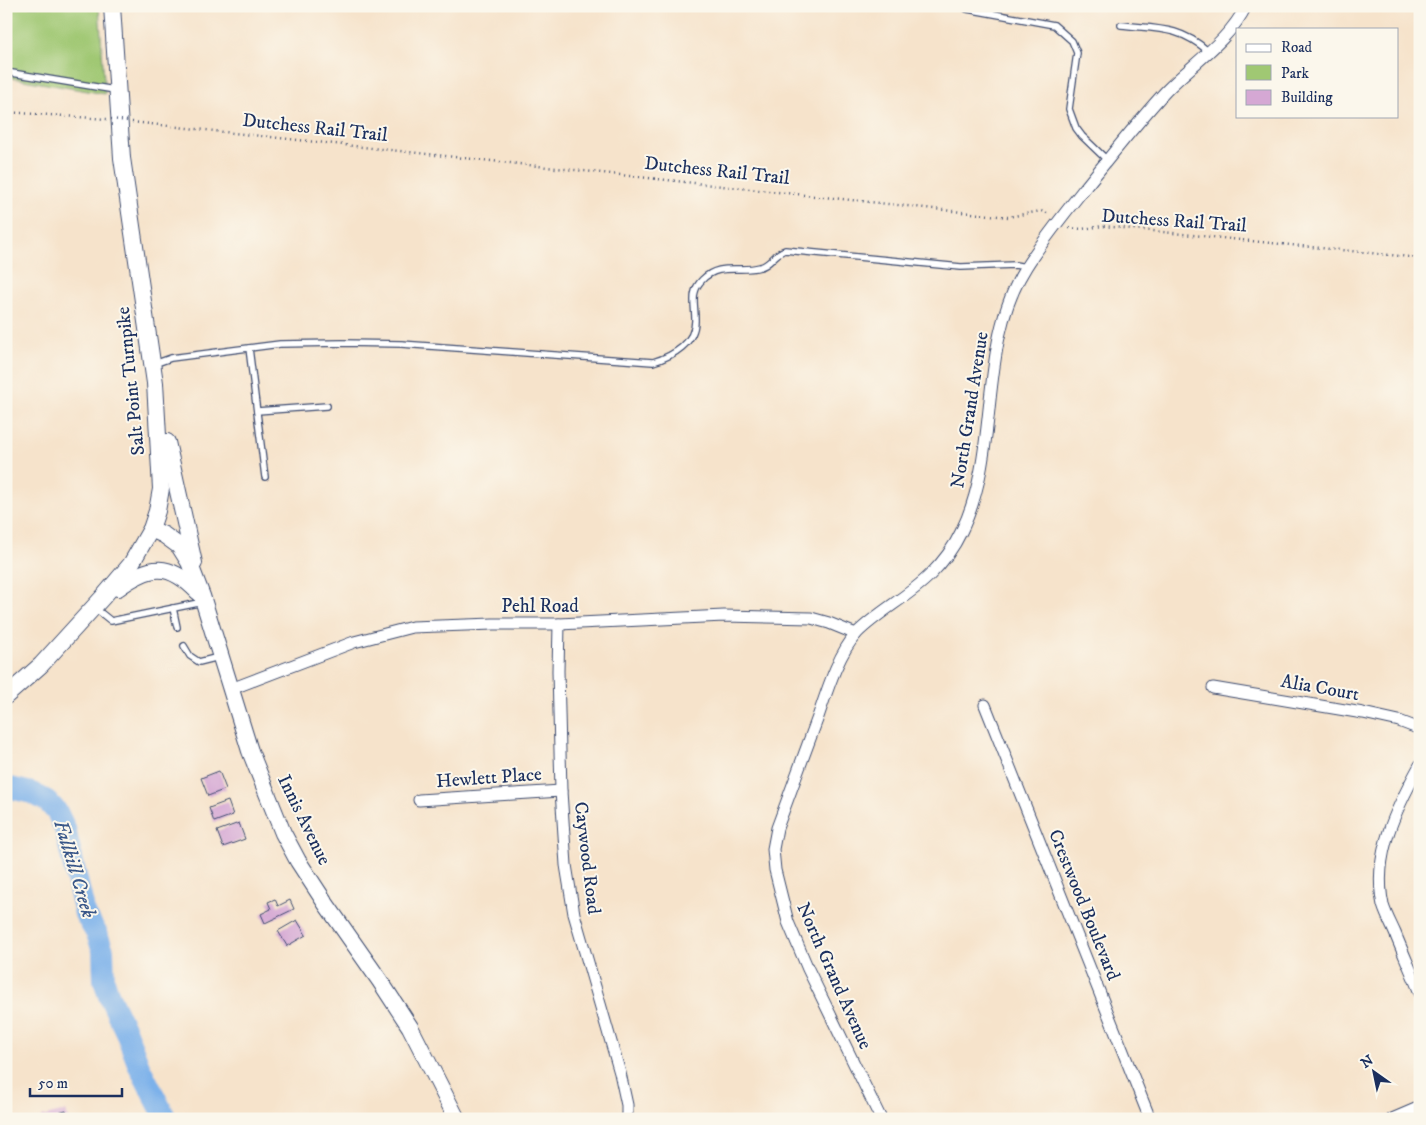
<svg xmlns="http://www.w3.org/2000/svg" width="1426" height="1125" font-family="'IM FELL DW Pica',serif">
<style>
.green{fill:#a0c873;stroke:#5e7c68}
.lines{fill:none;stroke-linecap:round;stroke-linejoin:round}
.river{stroke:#7cb1ea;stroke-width:22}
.building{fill:#d5a8d4}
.lane-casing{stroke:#3c4a6e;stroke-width:8}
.street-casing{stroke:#3c4a6e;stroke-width:13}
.secondary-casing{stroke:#3c4a6e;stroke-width:18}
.path{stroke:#3c4a6e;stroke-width:2.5;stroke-dasharray:1 4;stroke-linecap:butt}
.lane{stroke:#fff;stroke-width:5.5}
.street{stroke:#fff;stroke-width:11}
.secondary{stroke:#fff;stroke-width:16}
.path-bridge{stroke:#3c4a6e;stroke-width:2.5;stroke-dasharray:1 4;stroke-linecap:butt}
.labels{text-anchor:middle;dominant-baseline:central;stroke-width:4;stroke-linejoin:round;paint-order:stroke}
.street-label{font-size:19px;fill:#1b2f5e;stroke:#fbf7ec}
.water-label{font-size:20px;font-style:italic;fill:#385688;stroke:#fbf7ec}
</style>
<rect width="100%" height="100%" fill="#fbf7ec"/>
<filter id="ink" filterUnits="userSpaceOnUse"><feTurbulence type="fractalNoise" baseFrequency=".02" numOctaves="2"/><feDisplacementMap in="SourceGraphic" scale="10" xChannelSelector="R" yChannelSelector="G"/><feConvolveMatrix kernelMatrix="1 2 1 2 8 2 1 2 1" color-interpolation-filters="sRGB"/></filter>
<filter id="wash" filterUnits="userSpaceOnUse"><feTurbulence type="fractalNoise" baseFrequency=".0096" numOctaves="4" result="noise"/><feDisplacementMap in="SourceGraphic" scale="20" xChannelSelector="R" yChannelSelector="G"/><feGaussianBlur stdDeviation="1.12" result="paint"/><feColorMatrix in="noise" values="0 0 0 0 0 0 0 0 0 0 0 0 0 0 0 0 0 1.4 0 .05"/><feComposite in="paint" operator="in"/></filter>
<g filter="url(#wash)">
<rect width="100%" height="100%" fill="#f6e3cb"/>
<!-- green -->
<polygon class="green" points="6,6 99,6 105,94 6,77"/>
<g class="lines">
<!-- river -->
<polyline class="river" points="6,787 32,793 47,801 57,812 65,829 85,914 97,934 103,950 104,980 109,996 126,1032 139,1066 166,1119"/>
</g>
<g id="blocks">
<!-- building -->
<g class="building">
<polygon points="219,771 226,789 208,796 201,778"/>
<polygon points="228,801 233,815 214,822 209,808"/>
<polygon points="239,823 245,839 223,847 217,831"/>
<polygon points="275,899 278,906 290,900 294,909 265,923 261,914 271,909 268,902"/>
<polygon points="297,920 306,935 287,946 278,931"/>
<polygon points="66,1111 68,1119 41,1119 41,1117"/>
</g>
</g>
</g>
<g filter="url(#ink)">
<use href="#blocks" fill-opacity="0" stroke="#3c4a6e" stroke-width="1"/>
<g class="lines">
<!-- lane casing -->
<g class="lane-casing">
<g id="lane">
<polyline points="967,9 1054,25 1072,41 1077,53 1069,109 1076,128 1082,136 1107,160"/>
<path d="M1121,25C1157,29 1179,26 1208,51"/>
<polyline points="6,72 115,90"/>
<polyline points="249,348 265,477"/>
<path d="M154,364L171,358L280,344L342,343L401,344L653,362C673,356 696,343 695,319C695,304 690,292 702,280C719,262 740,273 760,267C771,265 773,254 785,250L961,267L1015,265L1026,267"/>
<polyline points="257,411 327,406"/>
<polyline points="173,608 177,627"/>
<polyline points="96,609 111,621 203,602"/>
<polyline points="184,646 190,656 199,662 219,657"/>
</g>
</g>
<!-- street casing -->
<g class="street-casing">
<g id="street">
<polyline points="559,624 558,671 561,791 566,865 574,914 620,1073 627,1105 627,1119"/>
<polyline points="1213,688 1363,713 1399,721 1420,729"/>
<polyline points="231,689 354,642 412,627 493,624 559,624 724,616 811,618 829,623 856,634"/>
<polyline points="985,705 1150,1119"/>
<path d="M1420,765C1397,807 1372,855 1383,905C1386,915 1391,924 1395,933C1403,953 1412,973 1420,993"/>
<polyline points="419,800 561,791"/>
<path d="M881,1119L808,969L788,922L775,870L773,849L777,828C791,791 804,754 818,717C827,691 838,654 857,633C879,611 908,597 930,575C942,563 954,547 961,532C1002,449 976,347 1026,267C1043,240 1064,214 1084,189C1111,156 1137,122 1166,91C1192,64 1229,41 1246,6"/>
<polyline points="1392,1119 1420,1107"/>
</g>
</g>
<!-- secondary casing -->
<g class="secondary-casing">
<g id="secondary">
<polyline points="167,442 194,563"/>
<polyline points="151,529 164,535 179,546 189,562 202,596 250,751 283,833 298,861 326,904 380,981 410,1027 457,1119"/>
<path d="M118,588C151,564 169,562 198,592"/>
<polyline points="6,696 41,665 103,597 131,564 151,529 157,511 161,489 155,383 122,158 112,6"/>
</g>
</g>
<!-- path -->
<g class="path">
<polyline points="6,112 107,119"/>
<polyline points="132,122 1008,217 1041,211 1050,214"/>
<polyline points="1069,228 1082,229 1103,226 1420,258"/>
</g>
<!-- lane -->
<use href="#lane" class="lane"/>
<!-- street -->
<use href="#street" class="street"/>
<!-- secondary -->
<use href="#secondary" class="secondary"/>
<!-- path-bridge -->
<polyline class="path-bridge" points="111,119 128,121"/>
</g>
</g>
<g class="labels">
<!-- street labels -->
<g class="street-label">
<text transform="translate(315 128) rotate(6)">Dutchess Rail Trail</text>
<text transform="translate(717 171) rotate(6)">Dutchess Rail Trail</text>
<text transform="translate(1174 221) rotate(4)">Dutchess Rail Trail</text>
<text transform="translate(131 381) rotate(-96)">Salt Point Turnpike</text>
<text transform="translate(970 410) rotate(-81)">North Grand Avenue</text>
<text x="540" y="606">Pehl Road</text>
<text transform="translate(1320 688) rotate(10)">Alia Court</text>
<text transform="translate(489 778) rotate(-4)">Hewlett Place</text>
<text transform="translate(304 820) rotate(64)">Innis Avenue</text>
<text transform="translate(587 858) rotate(83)">Caywood Road</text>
<text transform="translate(1084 905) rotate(68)">Crestwood Boulevard</text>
<text transform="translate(834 976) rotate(66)">North Grand Avenue</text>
</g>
<!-- water labels -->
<g class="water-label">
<text transform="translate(74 869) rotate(73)">Fallkill Creek</text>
</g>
</g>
<!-- margin -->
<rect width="1426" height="1125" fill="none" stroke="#fbf7ec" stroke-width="25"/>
<!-- legend -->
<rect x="1236" y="28" width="162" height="90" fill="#fbf7ec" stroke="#a1a7b3"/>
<rect x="1246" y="44" width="25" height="8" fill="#ffffff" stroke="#a1a7b3"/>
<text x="1281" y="52" font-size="15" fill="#1b2f5e">Road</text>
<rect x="1246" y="65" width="25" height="15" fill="#a0c873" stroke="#a1a7b3"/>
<text x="1281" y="78" font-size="15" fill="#1b2f5e">Park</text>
<rect x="1246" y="90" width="25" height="15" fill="#d5a8d4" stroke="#a1a7b3"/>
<text x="1281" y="102" font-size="15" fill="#1b2f5e">Building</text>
<!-- north arrow -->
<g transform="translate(1374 1072) rotate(327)" stroke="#fbf7ec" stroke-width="4" paint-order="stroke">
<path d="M0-4L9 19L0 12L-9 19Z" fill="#1b2f5e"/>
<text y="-8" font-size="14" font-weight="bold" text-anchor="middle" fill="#1b2f5e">N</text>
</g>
<!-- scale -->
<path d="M30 1088v8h92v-8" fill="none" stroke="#1b2f5e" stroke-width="2.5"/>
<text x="38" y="1088" font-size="15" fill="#1b2f5e" stroke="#fbf7ec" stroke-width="4" paint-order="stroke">50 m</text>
</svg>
